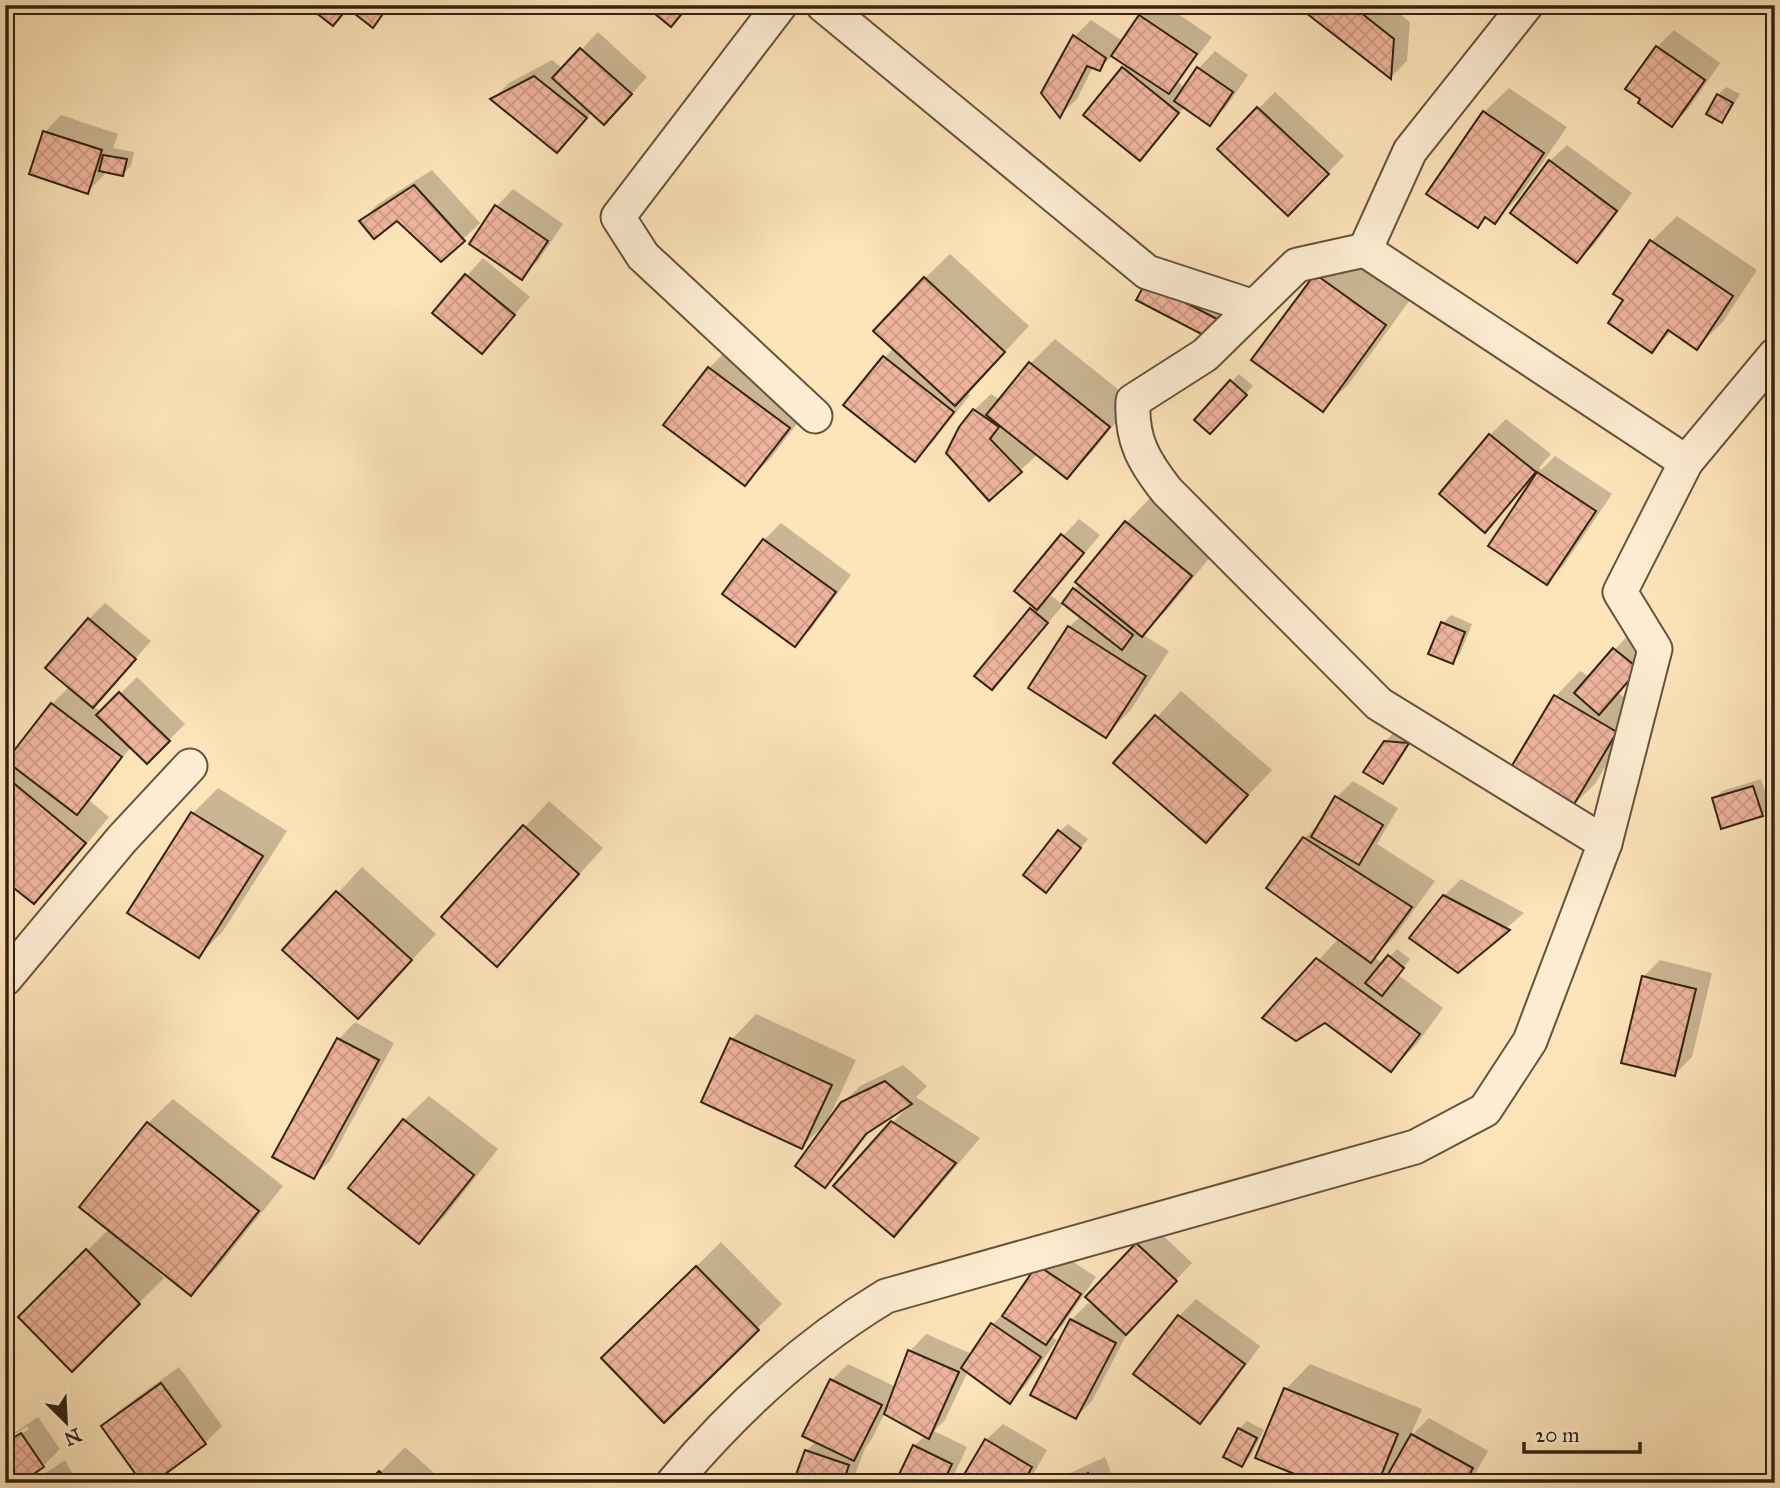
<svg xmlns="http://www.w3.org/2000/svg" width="1780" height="1488" font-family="'IM FELL Great Primer',serif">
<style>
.shadow{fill:#0003}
.building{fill:url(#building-cross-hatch);stroke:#322312;stroke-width:2}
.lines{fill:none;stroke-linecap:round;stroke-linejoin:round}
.street-casing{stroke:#65533c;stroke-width:37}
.street{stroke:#feedd2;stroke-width:33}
</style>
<defs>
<pattern id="building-cross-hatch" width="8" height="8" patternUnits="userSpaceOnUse" patternTransform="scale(1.75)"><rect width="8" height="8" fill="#efb49d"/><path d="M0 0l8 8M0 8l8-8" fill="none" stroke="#cd9a86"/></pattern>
</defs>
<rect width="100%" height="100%" fill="#fde4b9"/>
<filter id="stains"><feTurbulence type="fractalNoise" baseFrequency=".00286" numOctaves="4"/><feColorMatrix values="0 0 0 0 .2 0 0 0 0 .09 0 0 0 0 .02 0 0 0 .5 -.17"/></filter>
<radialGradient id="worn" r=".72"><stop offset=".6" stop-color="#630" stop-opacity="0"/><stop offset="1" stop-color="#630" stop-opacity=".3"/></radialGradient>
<!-- shadow -->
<g class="shadow">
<polygon points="1151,5 1165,5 1212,37 1178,82 1185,88 1199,68 1215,51 1248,75 1226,107 1209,123 1185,106 1140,158 1123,68 1127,64 1113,55 1099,69 1093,67 1077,99 1060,115 1075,36 1091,20 1123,41 1140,16"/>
<polygon points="1303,5 1388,5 1410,22 1407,61 1391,77"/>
<polygon points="1674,30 1720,63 1689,108 1672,125 1657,47"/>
<polygon points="598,32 647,77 621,106 592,112 557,151 493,99 509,83 552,60 563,69"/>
<polygon points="1726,87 1740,94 1729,113 1721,121 1708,113 1718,95"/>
<polygon points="1509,88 1567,127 1519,197 1494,222 1487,217 1477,226 1484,112"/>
<polygon points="1275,92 1344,156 1305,197 1258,109"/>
<polygon points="61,115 118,134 113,148 134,152 131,166 123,174 105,170 104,175 87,192 45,132"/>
<polygon points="1567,145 1632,193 1594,245 1577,261 1550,161"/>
<polygon points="432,170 480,223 441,260 398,219 362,221 378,204"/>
<polygon points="513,189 563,224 538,261 521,277 472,243 497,206"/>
<polygon points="1677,216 1757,270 1722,323 1697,347 1672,331 1652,351 1626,300 1616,294 1652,241"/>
<polygon points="1341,250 1410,300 1348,385 1323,409 1316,275"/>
<polygon points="950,254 1029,326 967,392 970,395 932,443 915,459 845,404 894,347 925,278"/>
<polygon points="483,258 530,297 482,351 434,312"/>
<polygon points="1147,283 1233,302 1207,335"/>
<polygon points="1055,339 1133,401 1092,452 1067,477 1038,454 989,499 974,410 991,394 1000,400 1030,364"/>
<polygon points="734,343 813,403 770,459 745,484 709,368"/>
<polygon points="1239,374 1253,386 1210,432 1196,419"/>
<polygon points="1506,419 1551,454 1539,468 1541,470 1555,456 1612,494 1563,566 1546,583 1536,476 1534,475 1485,530 1490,435"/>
<polygon points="1151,497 1216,550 1167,610 1142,634 1169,651 1130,711 1105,736 1069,627 1081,616 1065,603 992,688 977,676 1035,606 1063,536 1079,519 1100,535 1050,595 1062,604 1080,583 1077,581 1127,522"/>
<polygon points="781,523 851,575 811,629 795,645 724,594 764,540"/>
<polygon points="105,603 151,641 93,706 102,712 137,677 185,724 147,762 131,747 89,800 109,817 59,877 34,902 9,881 5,886 5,771 52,704 70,686 89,619"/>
<polygon points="1451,615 1472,624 1460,654 1452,662 1443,623"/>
<polygon points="1631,632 1654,651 1618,693 1641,707 1595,784 1570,808 1510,773 1556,696 1580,671 1590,677"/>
<polygon points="1181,691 1272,770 1206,840 1116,762"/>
<polygon points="1393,733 1415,736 1391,774 1383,782 1385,742"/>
<polygon points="1761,779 1770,807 1762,815 1714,799 1722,791"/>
<polygon points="1353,781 1398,808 1377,844 1435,881 1395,936 1374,957 1383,964 1397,949 1410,959 1398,975 1443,1008 1416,1045 1391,1070 1325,1021 1265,1018 1339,938 1304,839 1323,819 1336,798"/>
<polygon points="218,788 287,831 223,931 199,956 193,813"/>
<polygon points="549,801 603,848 521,940 443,917"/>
<polygon points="1068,824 1088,839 1046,891 1060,831"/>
<polygon points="362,867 436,934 382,992 285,950"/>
<polygon points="1461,879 1524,913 1458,970 1444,896"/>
<polygon points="1660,960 1712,973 1692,1057 1675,1074 1643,977"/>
<polygon points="756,1014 856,1060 827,1122 828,1122 842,1104 860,1086 903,1065 927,1086 916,1097 980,1138 919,1210 894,1235 892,1123 910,1105 873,1127 842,1169 825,1186 826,1125 825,1124 802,1147 732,1039"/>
<polygon points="355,1022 394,1043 330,1161 313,1177 275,1157 339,1039"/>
<polygon points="429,1096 498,1149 444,1217 419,1242 404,1120"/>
<polygon points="173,1099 283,1186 216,1269 191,1294 154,1264 152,1266 164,1278 72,1369 20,1317 109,1229 148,1123"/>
<polygon points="1154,1227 1192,1263 1130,1328 1092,1401 1076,1417 1071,1320 1088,1303 1100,1309 1088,1297"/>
<polygon points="721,1242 782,1304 664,1420 603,1358"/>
<polygon points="1054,1249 1096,1277 1062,1326 1052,1337 1057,1340 1026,1385 1010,1402 968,1371 945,1420 934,1431 967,1447 950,1483 897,1483 914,1446 926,1435 885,1413 870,1442 865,1448 852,1483 795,1483 806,1451 817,1441 832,1380 848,1364 896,1387 910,1351 926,1334 972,1354 992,1325 1009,1308"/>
<polygon points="1196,1299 1260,1346 1217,1405 1200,1422 1136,1374 1179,1316"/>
<polygon points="1310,1364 1422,1409 1410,1437 1429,1418 1488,1451 1470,1483 1321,1483 1257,1457 1286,1389"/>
<polygon points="179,1367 222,1426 205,1443 150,1483 103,1426 120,1410"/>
<polygon points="38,1417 60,1449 43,1466 5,1445 29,1429 27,1426 5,1441 5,1439"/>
<polygon points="1247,1421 1264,1430 1250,1457 1242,1465 1239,1429"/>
<polygon points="1003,1424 1047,1450 1028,1483 961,1483 986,1440"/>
<polygon points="405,1447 445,1483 370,1483"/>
<polygon points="1105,1457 1115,1483 1048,1483"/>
<polygon points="65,1460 77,1483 30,1483"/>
</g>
<!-- building -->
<g class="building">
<polygon points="306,5 350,5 333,26"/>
<polygon points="362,5 389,5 373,28 355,14"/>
<polygon points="644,5 689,5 671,27"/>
<polygon points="1301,5 1351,5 1394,39 1391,79 1301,9"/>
<polygon points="1139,15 1197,54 1169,94 1111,56"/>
<polygon points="1073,35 1106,58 1100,71 1087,66 1060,118 1041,93"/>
<polygon points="1656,46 1705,80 1672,127 1638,103 1640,99 1625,89"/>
<polygon points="580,48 632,94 604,125 552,78"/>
<polygon points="1122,67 1179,113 1140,161 1083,115"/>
<polygon points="1197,67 1233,92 1210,126 1174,101"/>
<polygon points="534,76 587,118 557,153 490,99"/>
<polygon points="1717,94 1733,103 1722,123 1706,114"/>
<polygon points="1257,107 1329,174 1288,216 1217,149"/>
<polygon points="1483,111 1544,153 1495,224 1485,217 1478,228 1426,194"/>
<polygon points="43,131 102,150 88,194 29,174"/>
<polygon points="103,155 127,159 123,176 99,171"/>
<polygon points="1549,160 1617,211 1577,263 1510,213"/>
<polygon points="414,185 465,241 441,262 397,221 374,239 359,221"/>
<polygon points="495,205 548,241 522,280 469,244"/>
<polygon points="1650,240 1733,296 1697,350 1668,330 1652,353 1608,323 1623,300 1613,294"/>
<polygon points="465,274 515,315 482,354 432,313"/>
<polygon points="1315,274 1386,325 1323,412 1251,360"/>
<polygon points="924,277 1005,352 955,406 873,331"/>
<polygon points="1146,282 1217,319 1207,337 1136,300"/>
<polygon points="883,356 954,412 915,462 843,405"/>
<polygon points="1029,362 1110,427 1067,479 986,415"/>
<polygon points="708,367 790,428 745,486 663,425"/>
<polygon points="1230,380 1247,395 1210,434 1194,420"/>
<polygon points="973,409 999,427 990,439 1022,472 989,501 946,453 959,427"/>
<polygon points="1489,434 1536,472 1485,533 1439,494"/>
<polygon points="1537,472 1596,511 1547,585 1488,546"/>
<polygon points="1125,521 1192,576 1142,637 1075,582"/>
<polygon points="1061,534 1084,553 1037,610 1014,591"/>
<polygon points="763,539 836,592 795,647 722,594"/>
<polygon points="1073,588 1133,635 1122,650 1062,603"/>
<polygon points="1030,608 1048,623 992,690 974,676"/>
<polygon points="88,618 136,659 93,708 45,668"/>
<polygon points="1441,622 1465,632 1453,664 1428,654"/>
<polygon points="1068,626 1146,676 1106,738 1028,688"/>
<polygon points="1613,648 1639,669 1599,715 1574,693"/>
<polygon points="119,692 170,741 147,764 96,715"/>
<polygon points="1554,695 1617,732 1570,811 1507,774"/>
<polygon points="51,703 122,757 77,815 6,761"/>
<polygon points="1155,715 1248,795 1206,843 1113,763"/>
<polygon points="1384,741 1409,743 1383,784 1363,772"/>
<polygon points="5,776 86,843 34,904 5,881"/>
<polygon points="1753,786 1763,816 1721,829 1712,798"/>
<polygon points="1335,796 1383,825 1359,865 1311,837"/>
<polygon points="191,812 263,856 199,958 127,913"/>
<polygon points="523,825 579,874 497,967 441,917"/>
<polygon points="1058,830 1081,848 1046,893 1023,875"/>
<polygon points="1303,837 1412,907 1371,963 1266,888"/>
<polygon points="336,891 412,960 358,1019 282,950"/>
<polygon points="1443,895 1510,930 1458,973 1409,938"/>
<polygon points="1388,955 1404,968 1382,996 1365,983"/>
<polygon points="1316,958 1420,1034 1391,1072 1325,1023 1296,1041 1262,1018"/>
<polygon points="1642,976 1696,989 1675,1076 1621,1063"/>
<polygon points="337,1038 379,1060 314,1179 272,1157"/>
<polygon points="730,1038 832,1085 802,1149 701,1102"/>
<polygon points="885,1081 912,1104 866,1134 825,1188 795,1166 841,1102"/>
<polygon points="403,1119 474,1175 419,1244 348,1188"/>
<polygon points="891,1121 956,1163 894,1237 833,1186"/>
<polygon points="147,1122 259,1211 191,1296 79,1207"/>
<polygon points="1136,1243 1177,1281 1126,1335 1085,1297"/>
<polygon points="86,1249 140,1304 72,1372 18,1317"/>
<polygon points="1037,1265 1081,1294 1046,1345 1002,1316"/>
<polygon points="696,1266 759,1330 664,1423 601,1358"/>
<polygon points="1178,1315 1245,1364 1200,1424 1133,1374"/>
<polygon points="1070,1319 1116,1343 1076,1419 1030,1395"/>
<polygon points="991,1323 1041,1357 1010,1404 961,1368"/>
<polygon points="908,1350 959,1372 929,1439 884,1414"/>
<polygon points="830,1379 882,1405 854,1461 802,1436"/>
<polygon points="161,1383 206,1444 153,1483 142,1483 101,1426"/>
<polygon points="1284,1388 1398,1434 1378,1483 1317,1483 1255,1458"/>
<polygon points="1238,1428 1257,1438 1242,1467 1223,1457"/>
<polygon points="21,1433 44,1467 20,1483 5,1483 5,1443"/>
<polygon points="1411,1434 1473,1468 1465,1483 1383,1483"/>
<polygon points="985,1439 1032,1467 1023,1483 959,1483"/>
<polygon points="913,1445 952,1464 943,1483 895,1483"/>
<polygon points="805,1450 849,1465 843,1483 793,1483"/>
<polygon points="379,1471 392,1483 368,1483"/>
<polygon points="1088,1473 1092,1483 1066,1483"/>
</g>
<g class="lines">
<!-- street casing -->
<g class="street-casing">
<g id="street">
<polyline points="780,5 618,217 643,256 815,416"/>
<polyline points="823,5 1147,272 1254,307"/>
<polyline points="1365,250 1410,151 1526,5"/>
<path d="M1605,843L1379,704L1167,491C1144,462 1131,440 1133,401L1205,355L1297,265L1365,250L1686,462"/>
<polyline points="5,979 122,839 190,766"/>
<path d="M673,1483C735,1409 803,1346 886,1296L1415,1147L1485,1110L1530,1041L1605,843L1655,649L1620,592L1686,462L1775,355"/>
</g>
</g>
<!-- street -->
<use href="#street" class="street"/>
</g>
<!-- margin -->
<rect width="1780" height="1488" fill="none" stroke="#fde4b9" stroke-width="28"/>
<rect x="7" y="7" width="1766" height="1474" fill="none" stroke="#322312" stroke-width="3.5"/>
<rect x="14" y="14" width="1752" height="1460" fill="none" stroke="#322312" stroke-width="2"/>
<!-- north arrow -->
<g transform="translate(66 1422) rotate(156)" stroke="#feedd2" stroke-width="5" paint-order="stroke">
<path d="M0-5L12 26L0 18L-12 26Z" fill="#322312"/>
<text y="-10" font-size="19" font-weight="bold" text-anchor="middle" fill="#322312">N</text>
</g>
<!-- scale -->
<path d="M1524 1442v10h116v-10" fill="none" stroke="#322312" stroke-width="3.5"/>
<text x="1535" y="1442" font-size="21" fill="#322312" stroke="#feedd2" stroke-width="5" paint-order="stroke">20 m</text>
<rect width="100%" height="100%" filter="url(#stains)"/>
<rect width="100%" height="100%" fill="url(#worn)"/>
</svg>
